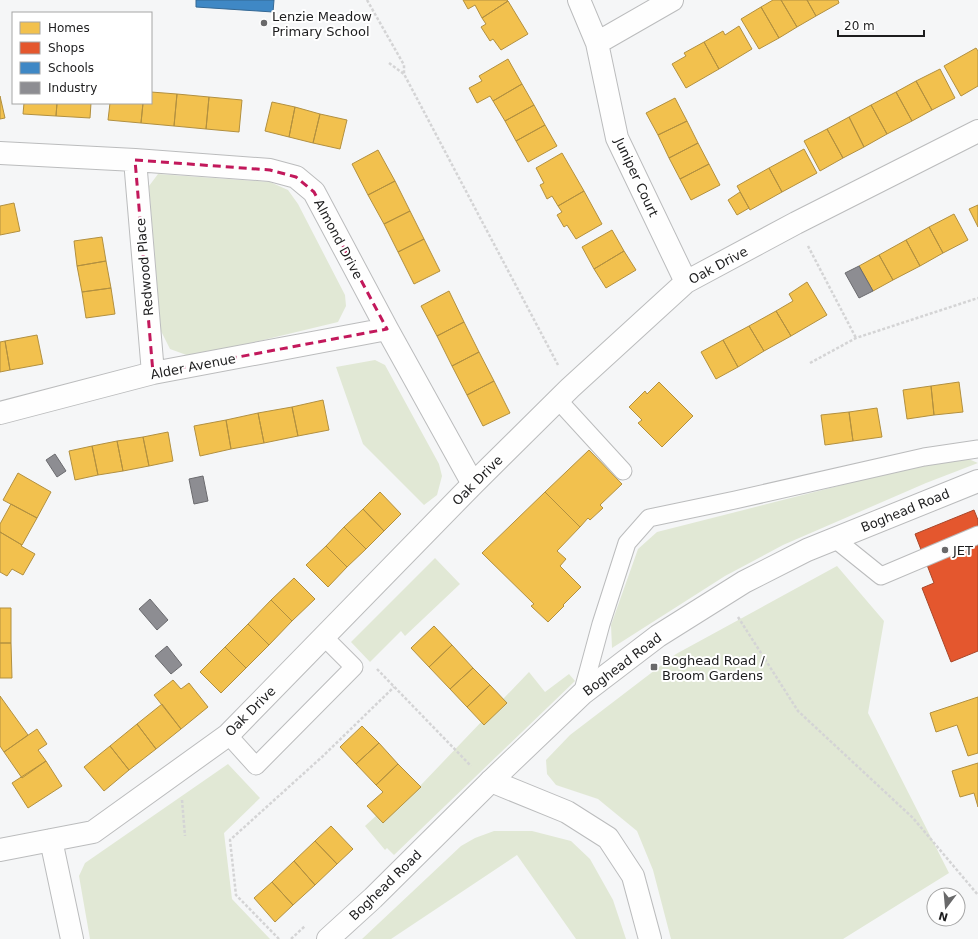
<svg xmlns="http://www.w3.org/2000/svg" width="978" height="939" viewBox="0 0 978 939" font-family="'DejaVu Sans',sans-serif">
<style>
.green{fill:#e1e8d5}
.homes{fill:#f2c14e;stroke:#b29040}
.shops{fill:#e4572e;stroke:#a84629}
.schools{fill:#3f88c5;stroke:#356893}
.industry{fill:#8d8d92;stroke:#6b6b6f}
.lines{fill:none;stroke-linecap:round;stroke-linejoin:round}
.lane-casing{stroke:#bbbcbd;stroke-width:19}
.street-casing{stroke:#bbbcbd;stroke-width:24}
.secondary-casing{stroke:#bbbcbd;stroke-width:24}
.path{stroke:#d4d4d5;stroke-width:2.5;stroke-dasharray:3 2;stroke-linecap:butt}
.lane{stroke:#fefefe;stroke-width:17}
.street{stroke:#fefefe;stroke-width:22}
.secondary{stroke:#fefefe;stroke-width:22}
.marked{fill:none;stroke:#c2185b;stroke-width:3;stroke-dasharray:8 5;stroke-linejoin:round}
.poi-dot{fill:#69696a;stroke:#fff;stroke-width:1.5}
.labels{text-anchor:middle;stroke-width:4;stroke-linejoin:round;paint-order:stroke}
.poi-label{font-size:13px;fill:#1d1d1e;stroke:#fff;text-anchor:start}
.street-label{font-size:13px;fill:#1d1d1e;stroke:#fff}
</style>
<rect width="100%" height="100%" fill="#f5f6f7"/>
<path class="green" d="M158 174 270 182 288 190 298 204 345 295 346 306 338 322 192 357 170 349 161 331 149 186Z
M375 360 385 365 439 464 442 476 437 495 424 505 363 444 336 367Z
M966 458 978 463 926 483 783 545 725 576 612 648 611 625 638 549 657 532 925 464Z
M435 558 460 584 405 636 401 631 370 662 351 642Z
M837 566 884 621 868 713 949 873 843 939H671L653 870 637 831 598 799 556 785 547 774 546 760 570 735 676 654Z
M529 672 545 692 569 674 575 681 394 855 387 848 385 850 365 826 414 781 420 786Z
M228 764 260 798 224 833 232 899 270 939H90L79 876 85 863Z
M494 831H532L571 841 590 859 613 900 626 939H576L517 855 391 939H362L461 846 475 838Z"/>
<path class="homes" d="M463 0H507L508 1 482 18 475 5 468 9Z
M773 0H781L797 27 779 38 761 7Z
M781 0H807L816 16 797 27Z
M807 0H838L839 3 816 16Z
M508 1 528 34 501 50 493 39 490 41 481 27 486 24 482 18Z
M761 7 779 38 759 49 741 19Z
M739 26 752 49 719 69 704 42 723 31 725 35Z
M704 42 719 69 686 88 672 64 686 56 684 53Z
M976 48 978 51V86L961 96 944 66Z
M508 59 522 84 493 101 490 96 477 103 469 88 482 81 479 76Z
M940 69 955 98 932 110 916 81Z
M916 81 932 110 912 121 896 92Z
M522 84 534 105 505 121 493 101Z
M151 92 177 94 174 126 141 123 143 103H151Z
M896 92 912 121 887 134 871 105Z
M177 94 209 97 206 129 174 126Z
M0 96 5 118 0 119Z
M209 97 242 100 239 132 206 129Z
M675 98 687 121 658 135 646 113Z
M272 102 295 107 289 137 265 131Z
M24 103H57L56 116 23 114Z
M57 103H91L90 118 56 116Z
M110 103H143L141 123 108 120Z
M534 105 545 125 516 141 505 121Z
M871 105 887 134 864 147 849 117Z
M295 107 320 114 313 143 289 137Z
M320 114 347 120 340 149 313 143Z
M849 117 864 147 843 158 827 129Z
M687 121 698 143 669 158 658 135Z
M545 125 557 146 528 162 516 141Z
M827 129 843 158 820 171 804 141Z
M698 143 709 164 680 179 669 158Z
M804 149 817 173 782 192 769 168Z
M378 150 395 181 368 195 352 164Z
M562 153 584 191 558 206 552 196 547 199 540 185 544 183 536 168Z
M709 164 720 185 691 200 680 179Z
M769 168 782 192 750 210 737 186Z
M395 181 410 211 384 224 368 195Z
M584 191 602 224 576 239 567 225 564 227 557 215 562 212 558 206Z
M740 192 749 208 737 215 728 200Z
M14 203 20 231 0 235V206Z
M978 205V227L969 209Z
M410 211 424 239 398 252 384 224Z
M954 214 968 240 943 253 929 227Z
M929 227 943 253 920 266 906 240Z
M612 230 624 251 594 269 582 247Z
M102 237 106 261 77 266 74 241Z
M424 239 440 271 414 284 398 252Z
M906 240 920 266 893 280 879 255Z
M624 251 636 270 606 288 594 269Z
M879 255 893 280 873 291 859 266Z
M106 261 111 288 82 292 77 266Z
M807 282 827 315 791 336 776 311 793 301 789 294Z
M111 288 115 314 86 318 82 292Z
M449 291 464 322 437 336 421 306Z
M776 311 791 336 764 351 749 326Z
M464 322 479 352 452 366 437 336Z
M749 326 764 351 738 367 723 340Z
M37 335 43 364 10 370 5 341Z
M723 340 738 367 716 379 701 352Z
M5 341 10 370 0 372V342Z
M479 352 494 381 467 395 452 366Z
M494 381 510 413 483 426 467 395Z
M659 382 693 416 662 447 638 423 642 420 629 407 645 391 647 394Z
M959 382 963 412 934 415 931 386Z
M931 386 934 415 907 419 903 390Z
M323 400 329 430 298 436 292 407Z
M292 407 298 436 264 443 258 413Z
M877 408 882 437 853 441 849 412Z
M849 412 853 441 825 445 821 415Z
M258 413 264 443 231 449 226 420Z
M226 420 231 449 200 456 194 426Z
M168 432 173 461 149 466 143 437Z
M143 437 149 466 123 471 117 441Z
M117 441 123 471 98 475 92 446Z
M92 446 98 475 75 480 69 451Z
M589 450 622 484 600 505 603 508 590 520 588 518 580 527 545 492Z
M18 473 51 492 37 518 3 500Z
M380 492 401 514 384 531 363 509Z
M545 492 580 527 557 551 566 559 560 566 581 587 563 605 564 606 548 622 531 606 534 604 482 553Z
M11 504 37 518 22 545 0 532V524Z
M363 509 384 531 366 549 344 527Z
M344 527 366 549 347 567 326 546Z
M0 532 22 545 21 546 35 554 23 575 12 569 7 576 0 572Z
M326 546 347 567 328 587 306 565Z
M294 578 315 599 292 621 271 600Z
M271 600 292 621 269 645 248 624Z
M0 608H11V643H0Z
M248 624 269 645 246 668 225 647Z
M434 626 452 645 429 667 411 648Z
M0 643H11L12 678H0Z
M452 645 473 668 450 689 429 667Z
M225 647 246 668 221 693 200 672Z
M473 668 490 685 467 707 450 689Z
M173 680 181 689 189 683 208 707 181 729 154 695Z
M490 685 507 703 484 725 467 707Z
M0 696 28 735 4 752 0 746Z
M978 697V753L968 756 957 725 936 732 930 713Z
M162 704 181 729 156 749 137 724Z
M137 724 156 749 129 770 110 746Z
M362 726 379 743 356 764 340 747Z
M37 729 47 744 38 750 46 761 22 778 4 752Z
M379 743 398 764 376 785 356 764Z
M110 746 129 770 104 791 84 767Z
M46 761 62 786 28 808 12 783Z
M978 763V807L974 793 960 797 952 771Z
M398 764 421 787 383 823 367 806 383 792 376 785Z
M331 826 353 849 337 864 315 841Z
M315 841 337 864 315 885 294 861Z
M294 861 315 885 293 905 272 882Z
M272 882 293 905 275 922 254 898Z"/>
<path class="shops" d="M974 510 978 520V651L951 662 922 588 934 583 915 534Z"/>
<path class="schools" d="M196 0H274L273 12 196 7Z"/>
<path class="industry" d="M859 266 873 291 859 298 845 273Z
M55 454 66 471 57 477 46 460Z
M203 476 208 501 194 504 189 479Z
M150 599 168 620 157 630 139 609Z
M167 646 182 665 171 674 155 656Z"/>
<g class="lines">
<defs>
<path id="lane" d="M558 400 623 471
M835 539 881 576 978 535
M582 694 601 624 627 543 649 518 735 500 924 457 978 449
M228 735 256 766 354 667 323 636"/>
<path id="street" d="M579 0 597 43 617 138 686 282
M597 43 672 0
M0 153 135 160 270 170 296 177 314 192 387 329 473 484
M135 160 153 373
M0 413 153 373 387 329
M491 781 567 812 608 838 633 876 650 939
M51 840 72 939
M0 850 93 832 228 735 473 484 570 388 686 282 796 223 978 131"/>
<path id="secondary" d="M328 939 373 898 491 781 582 694 658 636 744 582 807 550 978 481"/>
</defs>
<use href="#lane" class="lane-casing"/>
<use href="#street" class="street-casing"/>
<use href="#secondary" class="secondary-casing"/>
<path class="path" d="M367 0 404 65V74
M389 63 404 74 558 365
M808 246 856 338
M810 363 856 338 978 298
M738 617 798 711 913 818 978 895
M377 669 471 766
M182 800 185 836
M279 939 236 895 230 840 323 756 394 687
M291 939 305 926"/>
<use href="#lane" class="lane"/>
<use href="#street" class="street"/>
<use href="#secondary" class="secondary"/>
</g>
<path class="marked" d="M135 160 270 170 296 177 314 192 387 329 153 373Z"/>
<g class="poi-dot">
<circle cx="264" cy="23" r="4"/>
<circle cx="945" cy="550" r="4"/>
<rect x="650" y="663" width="8" height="8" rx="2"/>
</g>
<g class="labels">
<g class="poi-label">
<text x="272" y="21">Lenzie Meadow<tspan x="272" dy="15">Primary School</tspan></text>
<text x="953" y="555">JET</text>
<text x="662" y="665">Boghead Road /<tspan x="662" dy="15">Broom Gardens</tspan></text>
</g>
<g class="street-label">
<text transform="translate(637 177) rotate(65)" y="5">Juniper Court</text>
<text transform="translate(339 239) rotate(62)" y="5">Almond Drive</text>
<text transform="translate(718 265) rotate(-28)" y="5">Oak Drive</text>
<text transform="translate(144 267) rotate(-95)" y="5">Redwood Place</text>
<text transform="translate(193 366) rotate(-11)" y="5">Alder Avenue</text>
<text transform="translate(477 480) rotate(-45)" y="5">Oak Drive</text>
<text transform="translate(905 510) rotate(-22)" y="5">Boghead Road</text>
<text transform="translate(622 664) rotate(-37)" y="5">Boghead Road</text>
<text transform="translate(250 711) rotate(-45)" y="5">Oak Drive</text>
<text transform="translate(385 885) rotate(-44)" y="5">Boghead Road</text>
</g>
</g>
<rect x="12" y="12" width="140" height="92" fill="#ffffff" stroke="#a5a5a5"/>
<rect x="20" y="22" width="20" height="12" fill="#f2c14e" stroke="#a5a5a5"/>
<text x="48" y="32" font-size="12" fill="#1d1d1e">Homes</text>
<rect x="20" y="42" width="20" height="12" fill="#e4572e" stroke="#a5a5a5"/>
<text x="48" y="52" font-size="12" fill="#1d1d1e">Shops</text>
<rect x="20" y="62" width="20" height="12" fill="#3f88c5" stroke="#a5a5a5"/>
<text x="48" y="72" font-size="12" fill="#1d1d1e">Schools</text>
<rect x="20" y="82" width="20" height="12" fill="#8d8d92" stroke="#a5a5a5"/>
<text x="48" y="92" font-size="12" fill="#1d1d1e">Industry</text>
<g transform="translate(946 907) rotate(196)"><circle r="19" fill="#ffffff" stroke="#a5a5a5"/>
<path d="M0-3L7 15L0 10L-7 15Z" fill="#69696a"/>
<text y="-6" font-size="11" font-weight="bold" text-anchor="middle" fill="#1d1d1e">N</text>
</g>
<path d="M838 30v6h86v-6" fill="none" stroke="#1d1d1e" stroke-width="2"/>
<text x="844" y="30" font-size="12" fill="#1d1d1e" stroke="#ffffff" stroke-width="3" paint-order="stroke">20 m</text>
</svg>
